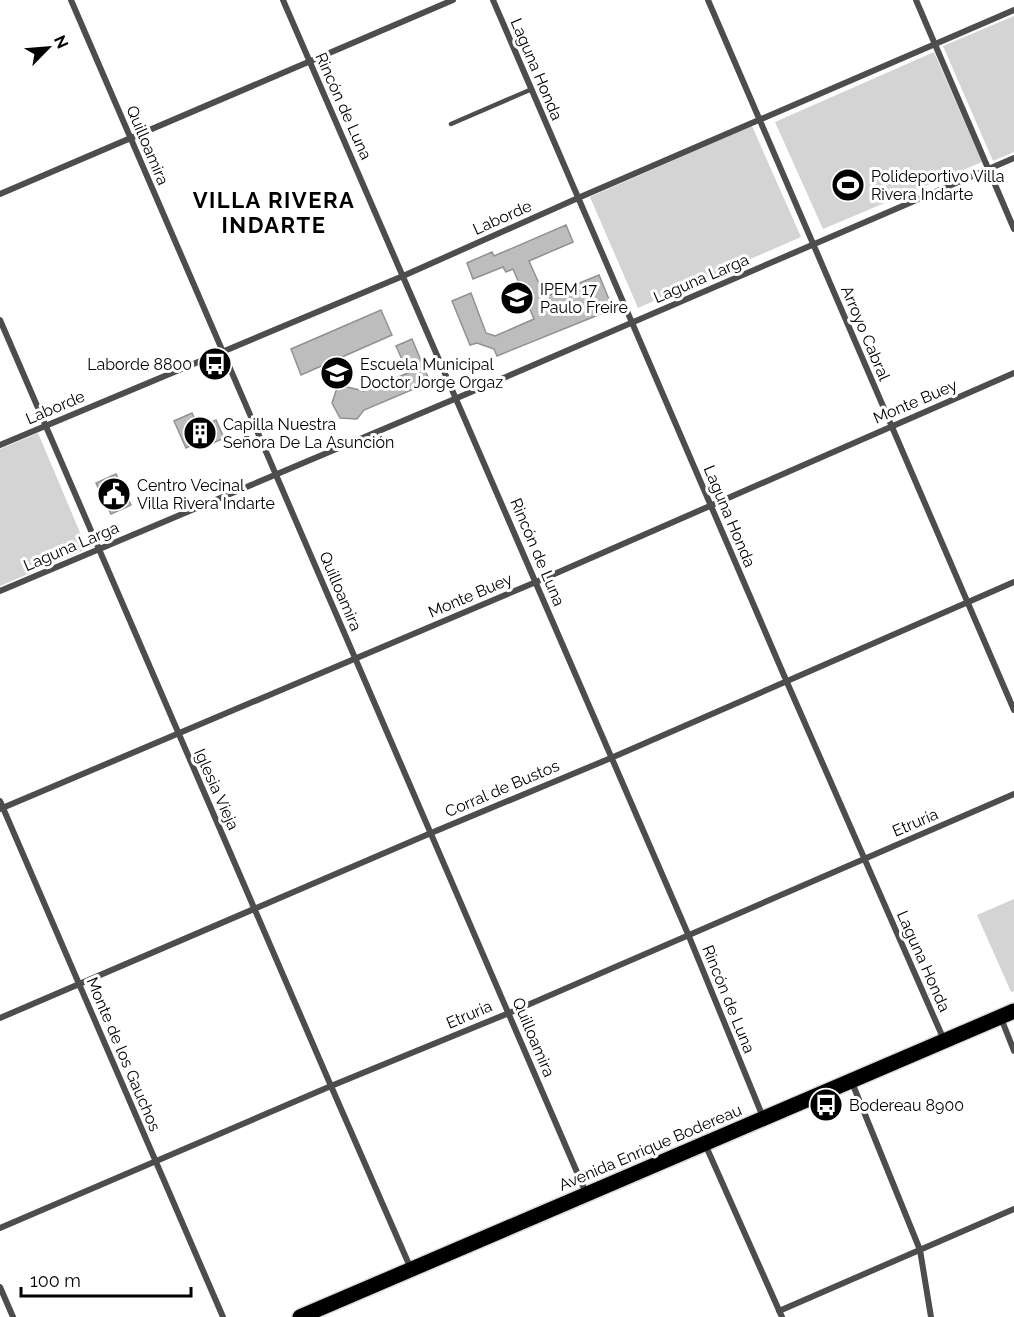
<svg xmlns="http://www.w3.org/2000/svg" width="1014" height="1317" viewBox="0 0 1014 1317" font-family="Raleway,sans-serif">
<style>
.green{fill:#d4d4d4}
.building{fill:#bdbdbd;stroke:#919191;stroke-width:1.5}
.lines{fill:none;stroke-linecap:round;stroke-linejoin:round}
.primary-casing{stroke:#dbdbdb;stroke-width:18}
.lane{stroke:#4d4d4d;stroke-width:4.5}
.street{stroke:#4d4d4d;stroke-width:6}
.primary{stroke:#000;stroke-width:15}
.labels{text-anchor:middle;stroke-width:6;stroke-linejoin:round;paint-order:stroke}
.street-label{font-size:16px;fill:#000;stroke:#fff}
.poi-label{font-size:16px;fill:#000;stroke:#fff;text-anchor:start}
.district-label{font-size:22px;font-weight:bold;letter-spacing:1.5px;fill:#000;stroke:#fff}
</style>
<rect width="100%" height="100%" fill="#fff"/>
<path class="green" d="M1014 16V152L993 161 943 46Z
M934 52 982 162 823 229 775 122Z
M752 126 801 237 638 308 590 197Z
M38 433 87 549 0 586V449Z
M1014 899V991L1011 992 977 915Z"/>
<path class="building" d="M566 225 573 242 529 261 545 297 599 275 613 309 497 356 494 349 477 343 470 345 452 301 471 293 486 333 495 336 534 319 513 269 506 272 503 267 473 279 467 263 492 252 494 256Z
M381 310 392 335 301 375 291 349Z
M412 339 430 382 364 410 357 419 340 418 332 403 338 385 364 391 408 373 396 346Z
M192 413 199 428 216 420 224 438 202 448 199 442 186 448 174 421Z
M116 474 131 505 111 514 96 483Z"/>
<g class="lines">
<defs>
<path id="primary" d="M300 1317 1014 1011"/>
</defs>
<use href="#primary" class="primary-casing"/>
<path class="lane" d="M451 124 532 89"/>
<path class="street" d="M71 0 586 1193
M283 0 688 934 763 1117
M493 0 786 680 944 1040
M708 0 1014 710
M916 0 1014 229
M0 194 453 0
M0 320 331 1086 411 1269
M0 445 403 276 578 198 1014 10
M0 591 457 398 1014 158
M0 801 223 1317
M0 809 536 582 1014 373
M0 1018 431 833 611 758 1014 582
M1001 1018 1014 1051
M851 1080 920 1250 931 1317
M705 1144 782 1317
M0 1228 331 1086 509 1013 1014 794
M0 1287 13 1317
M779 1311 1014 1209"/>
<use href="#primary" class="primary"/>
</g>
<defs>
<symbol id="stadium-disc" viewBox="-11 -11 22 22"><circle r="9.5" fill="#000" stroke="#fff"/><path d="M0-5a6.5 5 0 1 0 0 10a6.5 5 0 1 0 0-10ZM-3.5-1.8h7v3.6h-7Z" fill="#fff"/></symbol>
<symbol id="school-disc" viewBox="-11 -11 22 22"><circle r="9.5" fill="#000" stroke="#fff"/><path d="M0-5L7-2L0 1L-7-2ZM-4 1L0 2.5L4 1V4Q0 6-4 4Z" fill="#fff"/></symbol>
<symbol id="bus-disc" viewBox="-11 -11 22 22"><circle r="9.5" fill="#000" stroke="#fff"/><path d="M-5-6H5V4H4V6H2V4H-2V6H-4V4H-5ZM-3.5-4V0h7V-4ZM-3.5 1.2v1.5H-2V1.2ZM2 1.2v1.5H3.5V1.2Z" fill="#fff"/></symbol>
<symbol id="building-disc" viewBox="-11 -11 22 22"><circle r="9.5" fill="#000" stroke="#fff"/><path d="M-4-6H4V6H1V3H-1V6H-4ZM-2.5-4.3h1.7v1.8h-1.7ZM.8-4.3h1.7v1.8H.8ZM-2.5-1h1.7V.8h-1.7ZM.8-1h1.7V.8H.8Z" fill="#fff"/></symbol>
<symbol id="civic-disc" viewBox="-11 -11 22 22"><circle r="9.5" fill="#000" stroke="#fff"/><path d="M-.6-6.5H3V-4.5H.6V-3L4-1V1h2V6H-6V1h2V-1L-.6-3ZM-1.2 2.5V6h2.4V2.5Z" fill="#fff"/></symbol>
</defs>
<g fill-rule="evenodd">
<use href="#stadium-disc" x="829" y="166" width="38" height="38"/>
<use href="#school-disc" x="498" y="279" width="38" height="38"/>
<use href="#bus-disc" x="196" y="345" width="38" height="38"/>
<use href="#school-disc" x="318" y="354" width="38" height="38"/>
<use href="#building-disc" x="181" y="414" width="38" height="38"/>
<use href="#civic-disc" x="95" y="475" width="38" height="38"/>
<use href="#bus-disc" x="807" y="1086" width="38" height="38"/>
</g>
<g class="labels">
<g class="street-label">
<text transform="translate(537 69) rotate(67)" y="6">Laguna Honda</text>
<text transform="translate(344 106) rotate(66)" y="6">Rincón de Luna</text>
<text transform="translate(148 145) rotate(67)" y="6">Quilloamira</text>
<text transform="translate(502 217) rotate(-24)" y="6">Laborde</text>
<text transform="translate(701 278) rotate(-23)" y="6">Laguna Larga</text>
<text transform="translate(866 333) rotate(67)" y="6">Arroyo Cabral</text>
<text transform="translate(915 401) rotate(-23)" y="6">Monte Buey</text>
<text transform="translate(55 407) rotate(-23)" y="6">Laborde</text>
<text transform="translate(730 516) rotate(67)" y="6">Laguna Honda</text>
<text transform="translate(71 546) rotate(-23)" y="6">Laguna Larga</text>
<text transform="translate(538 552) rotate(67)" y="6">Rincón de Luna</text>
<text transform="translate(341 591) rotate(67)" y="6">Quilloamira</text>
<text transform="translate(470 595) rotate(-23)" y="6">Monte Buey</text>
<text transform="translate(502 788) rotate(-23)" y="6">Corral de Bustos</text>
<text transform="translate(217 789) rotate(66)" y="6">Iglesia Vieja</text>
<text transform="translate(915 822) rotate(-23)" y="6">Etruria</text>
<text transform="translate(924 961) rotate(66)" y="6">Laguna Honda</text>
<text transform="translate(729 999) rotate(68)" y="6">Rincón de Luna</text>
<text transform="translate(469 1014) rotate(-23)" y="6">Etruria</text>
<text transform="translate(534 1037) rotate(67)" y="6">Quilloamira</text>
<text transform="translate(124 1054) rotate(67)" y="6">Monte de los Gauchos</text>
<text transform="translate(650 1147) rotate(-23)" y="6">Avenida Enrique Bodereau</text>
</g>
<g class="poi-label">
<text x="871" y="182">Polideportivo Villa<tspan x="871" dy="18">Rivera Indarte</tspan></text>
<text x="540" y="295">IPEM 17<tspan x="540" dy="18">Paulo Freire</tspan></text>
<text x="192" y="370" text-anchor="end">Laborde 8800</text>
<text x="360" y="370">Escuela Municipal<tspan x="360" dy="18">Doctor Jorge Orgaz</tspan></text>
<text x="223" y="430">Capilla Nuestra<tspan x="223" dy="18">Señora De La Asunción</tspan></text>
<text x="137" y="491">Centro Vecinal<tspan x="137" dy="18">Villa Rivera Indarte</tspan></text>
<text x="849" y="1111">Bodereau 8900</text>
</g>
<g class="district-label">
<text x="274" y="208">VILLA RIVERA<tspan x="274" dy="25">INDARTE</tspan></text>
</g>
</g>
<g transform="translate(48 48) rotate(65)" stroke="#ffffff" stroke-width="4.5" paint-order="stroke">
<path d="M0-4.5L10 22L0 15L-10 22Z" fill="#000000"/>
<text y="-9" font-size="16" font-weight="bold" text-anchor="middle" fill="#000000">N</text>
</g>
<path d="M21 1287v9h170v-9" fill="none" stroke="#000000" stroke-width="3"/>
<text x="30" y="1287" font-size="18" fill="#000000" stroke="#ffffff" stroke-width="4.5" paint-order="stroke">100 m</text>
</svg>
